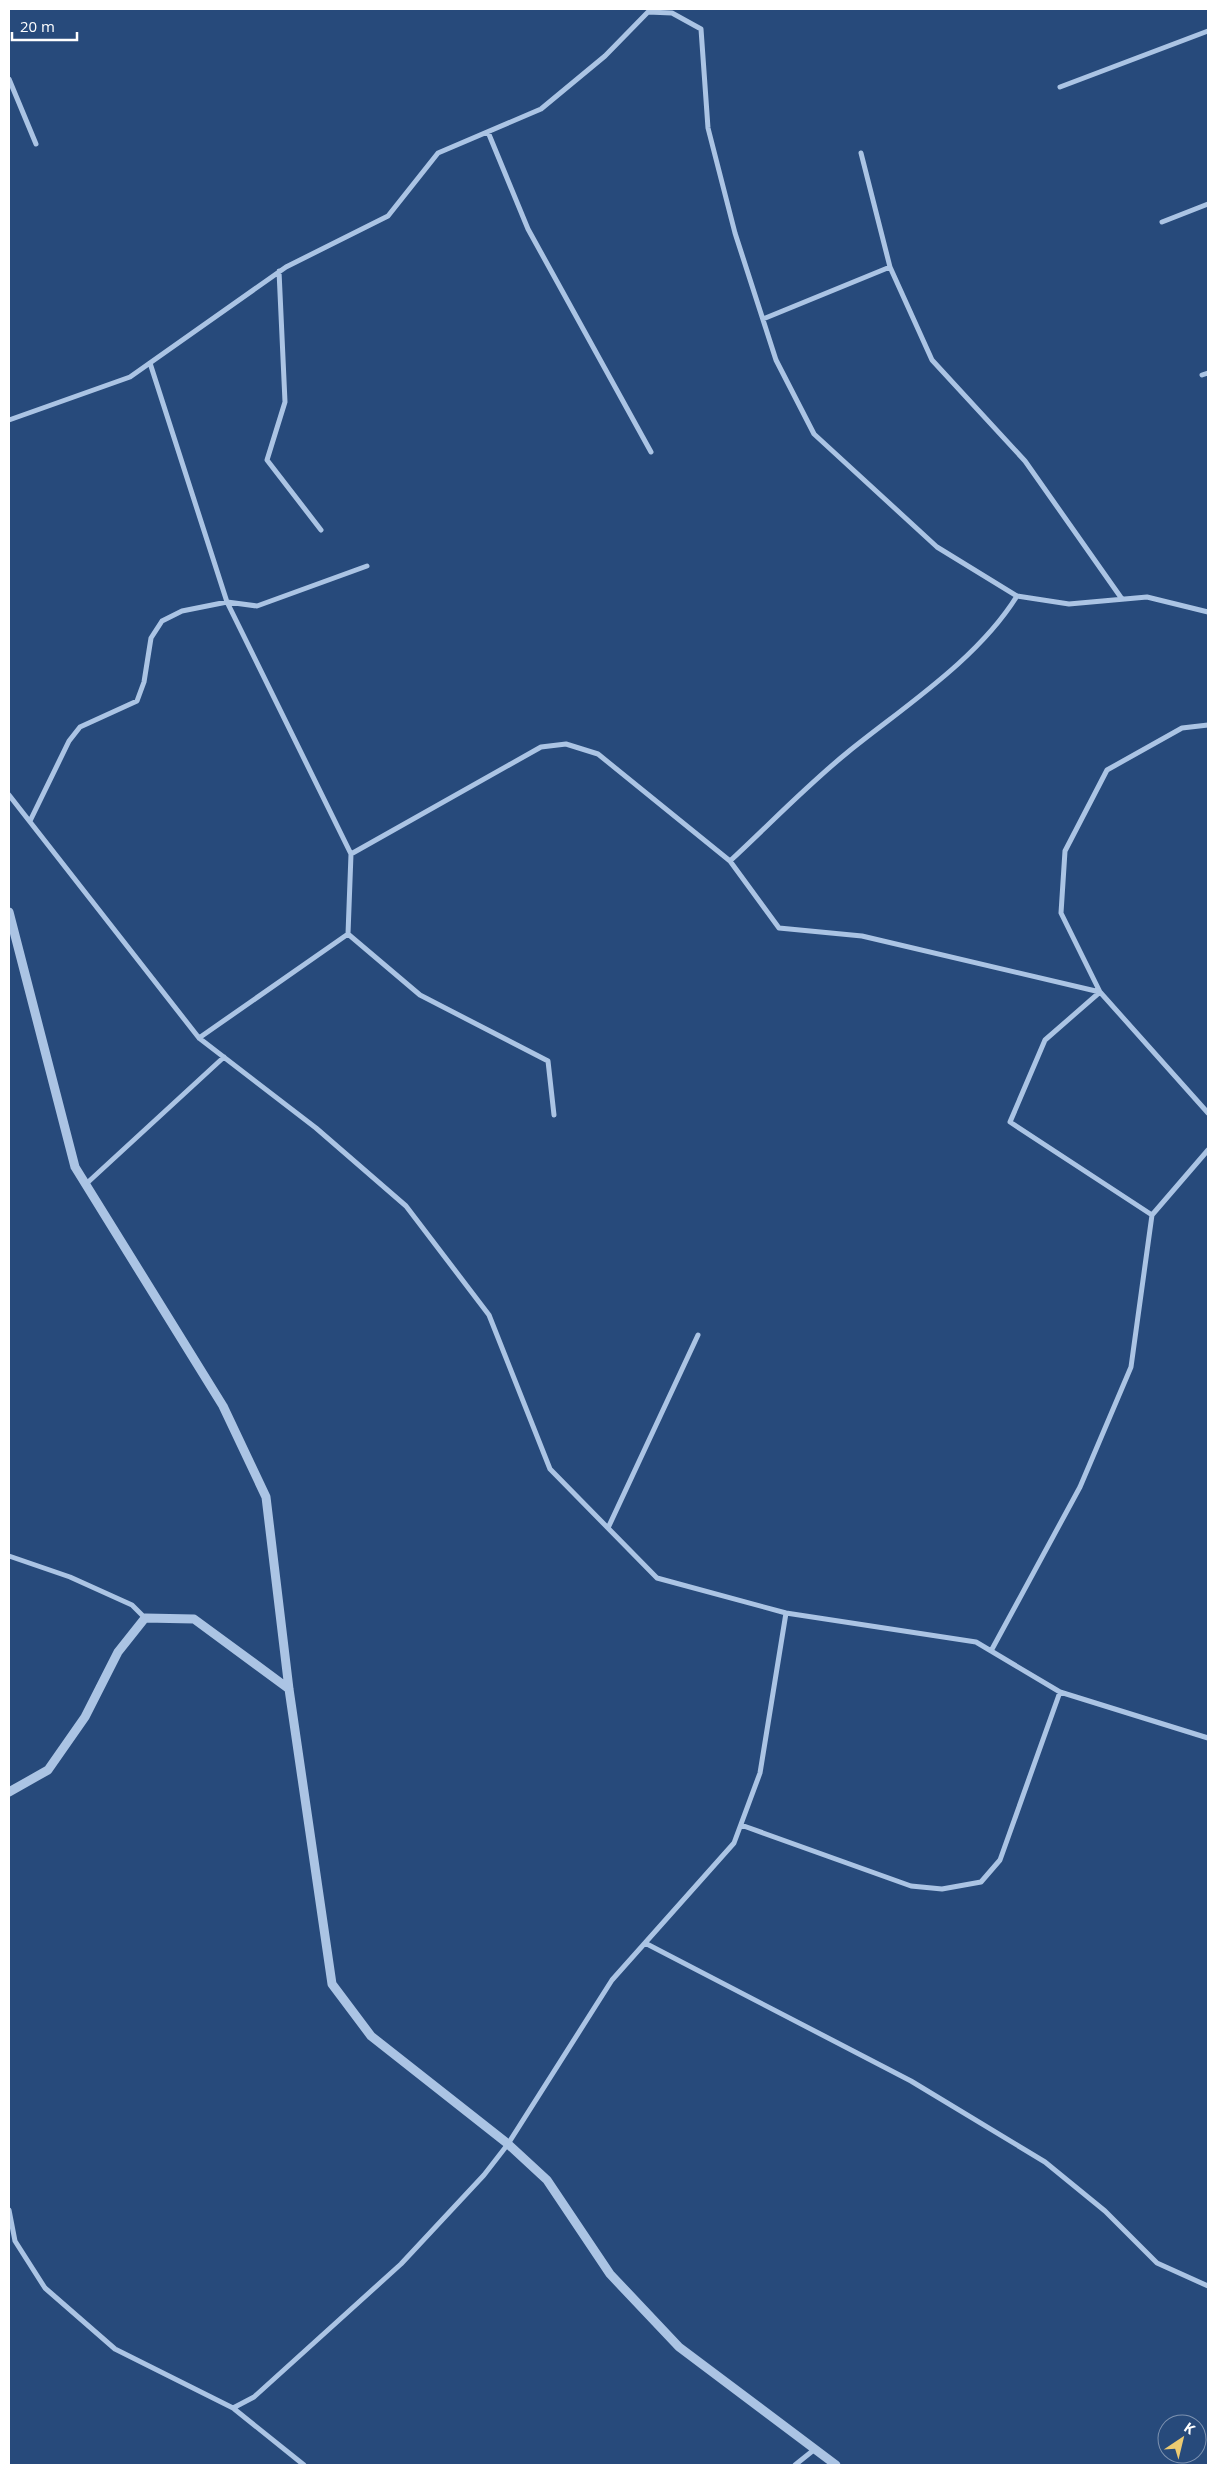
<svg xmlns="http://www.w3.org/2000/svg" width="1217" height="2474" viewBox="0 0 1217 2474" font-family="'Open Sans',sans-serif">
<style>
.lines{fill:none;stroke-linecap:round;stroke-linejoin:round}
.minor{stroke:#abc4e4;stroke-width:5}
.tertiary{stroke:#abc4e4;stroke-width:9}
</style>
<rect width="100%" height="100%" fill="#274a7b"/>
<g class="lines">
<path class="minor" d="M9 79 36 144
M1060 87 1208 31
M488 132 528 229 651 452
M861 153 890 267 932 360 1025 461 1122 599
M1162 222 1208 204
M279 271 285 402 267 460 321 530
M763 319 890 267
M150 363 227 602 351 854 348 934 420 995 548 1061 554 1115
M1202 375 1208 373
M9 420 130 377 286 267 388 216 438 153 541 109 605 56 648 12 672 13 701 29 708 128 735 233 776 360 814 434 937 547 1017 596 1069 604 1147 597 1208 612
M1208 725 1182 728 1107 770 1065 851 1061 913 1100 992 1208 1113
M9 795 199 1038 316 1128 406 1206 489 1315 550 1469 657 1578 786 1613 976 1642 1060 1692 1208 1738
M30 821 69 741 80 727 137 701 144 682 151 638 162 621 182 611 227 602 257 606 367 566
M351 854 541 747 566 744 598 754 730 861 779 928 862 936 1100 992 1045 1040 1010 1122 1152 1215
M730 861C769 825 806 786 848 752 905 706 978 659 1017 596
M199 1038 348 934
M86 1184 224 1057
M608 1528 698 1335
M9 1556 70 1577 132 1605 145 1618
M991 1651 1080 1487 1131 1367 1152 1215 1208 1150
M741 1825 911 1886 942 1889 981 1882 1000 1860 1060 1692
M645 1943 911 2081 1045 2162 1105 2211 1157 2263 1208 2286
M9 2210 15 2241 45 2288 115 2349 233 2408 304 2465
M233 2408 254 2397 401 2264 484 2175 508 2144 612 1980 734 1843 760 1773 786 1613
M795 2465 815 2449"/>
<path class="tertiary" d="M9 912 75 1167 223 1406 266 1497 289 1689 332 1984 371 2036 508 2144 547 2180 610 2274 679 2347 836 2465
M9 1792 48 1770 85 1717 118 1652 145 1618 194 1619 289 1689"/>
</g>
<rect width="1217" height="2474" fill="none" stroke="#ffffff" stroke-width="20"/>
<g transform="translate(1182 2439) rotate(35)"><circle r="24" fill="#274a7b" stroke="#7d92b0"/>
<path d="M0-4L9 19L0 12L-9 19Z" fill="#ecca71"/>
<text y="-8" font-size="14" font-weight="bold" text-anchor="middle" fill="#ffffff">K</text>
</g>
<path d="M12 32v8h65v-8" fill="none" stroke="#ffffff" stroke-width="2.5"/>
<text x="20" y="32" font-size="15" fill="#ffffff" stroke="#274a7b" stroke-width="4" paint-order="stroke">20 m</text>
</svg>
